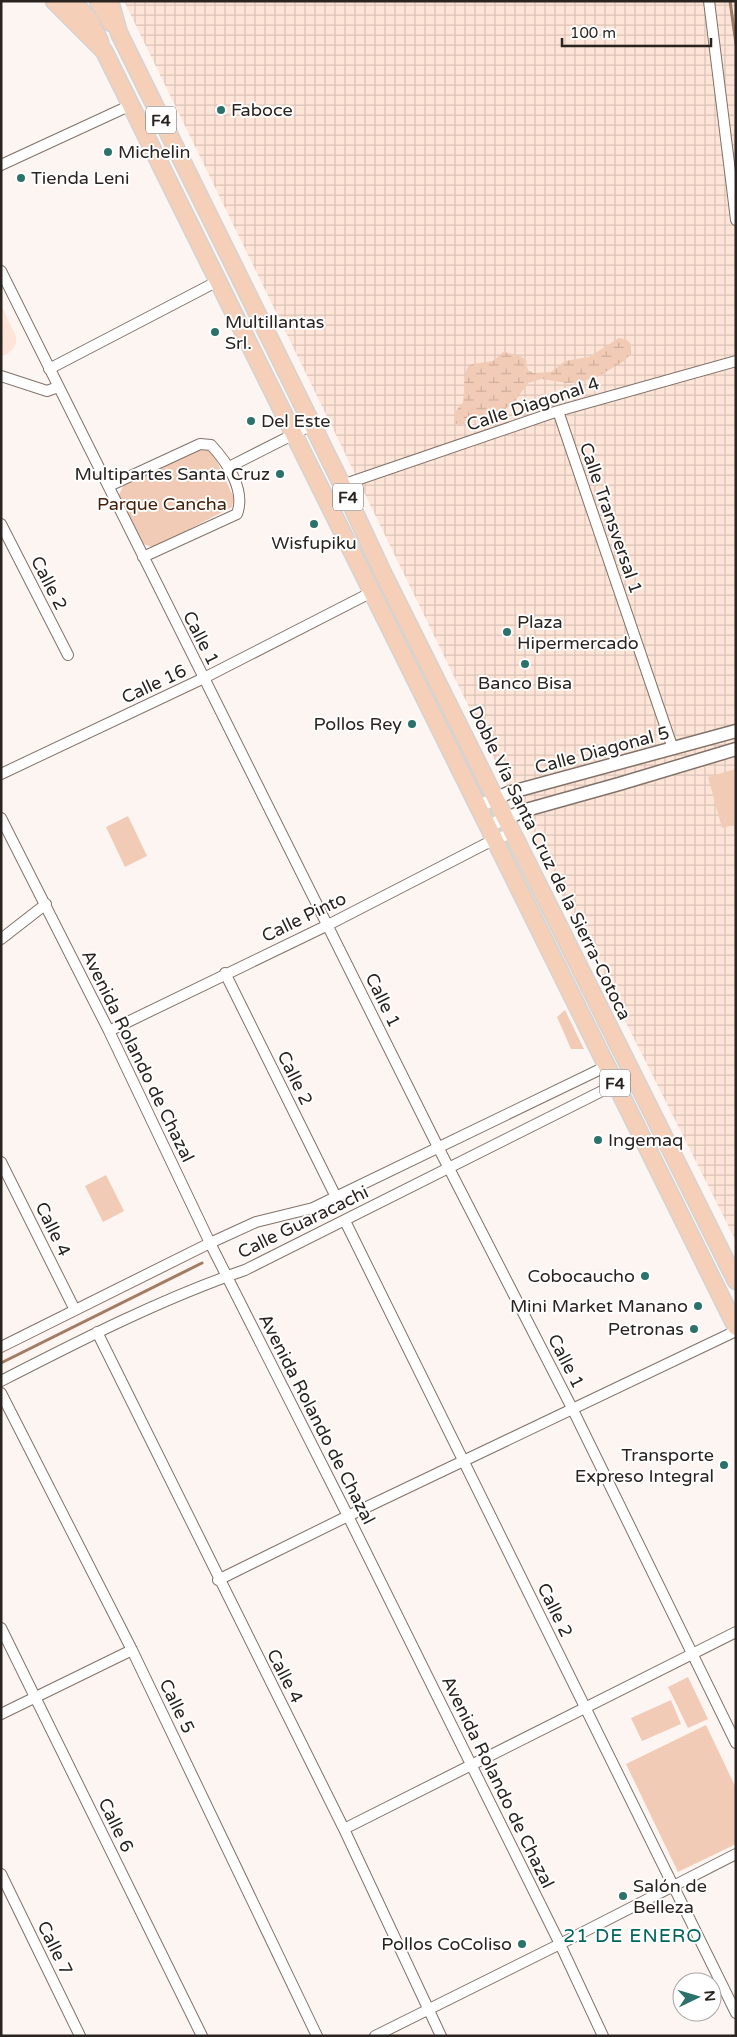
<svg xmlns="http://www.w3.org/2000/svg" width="737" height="2037" viewBox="0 0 737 2037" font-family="'Varela Round',sans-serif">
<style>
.built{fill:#fee5d7}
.industrial{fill:url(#industrial-grid)}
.wetland{fill:url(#wetland-marsh)}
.green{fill:#f1cbb6}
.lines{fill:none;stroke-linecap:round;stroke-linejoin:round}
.stream{stroke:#a27b63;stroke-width:3}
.minor-casing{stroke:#82736a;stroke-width:12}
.tertiary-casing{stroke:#82736a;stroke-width:15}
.trunk-casing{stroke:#d4d3d2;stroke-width:19}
.minor{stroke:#fff;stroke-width:10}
.tertiary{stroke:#fff;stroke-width:12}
.trunk{stroke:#f6cfb8;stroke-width:16}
.poi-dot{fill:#2b726a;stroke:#fff;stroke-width:2}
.labels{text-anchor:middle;stroke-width:4;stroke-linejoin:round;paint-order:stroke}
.shield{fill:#fff;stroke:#6a6663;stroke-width:1}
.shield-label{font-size:16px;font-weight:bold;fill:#2a2420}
.poi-label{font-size:18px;fill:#2a2420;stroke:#fff;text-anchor:start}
.street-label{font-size:18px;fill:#2a2420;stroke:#fff}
.park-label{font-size:18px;fill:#442008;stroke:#fff}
.neighbourhood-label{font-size:19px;letter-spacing:1px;fill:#01655c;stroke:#fff}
</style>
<defs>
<pattern id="industrial-grid" width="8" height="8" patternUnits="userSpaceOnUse" patternTransform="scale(1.25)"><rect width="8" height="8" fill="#fee5d7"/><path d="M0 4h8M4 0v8" fill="none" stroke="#dac4b8"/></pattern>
<pattern id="wetland-marsh" width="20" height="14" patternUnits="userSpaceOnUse" patternTransform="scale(1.25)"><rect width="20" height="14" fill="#f1cbb6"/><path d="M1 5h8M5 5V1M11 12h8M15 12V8" fill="none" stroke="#cfae9c"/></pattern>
</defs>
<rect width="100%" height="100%" fill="#fdf5f1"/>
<path class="built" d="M1 305 16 336V343L13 349 7 354 1 356Z"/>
<path class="industrial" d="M124 1H736V1241L531 834Z"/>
<path class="wetland" d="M619 338 627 340 631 344V354L624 361 599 376 579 382 567 383 542 379 528 383 513 404 498 413 480 420 469 421 460 426 454 422C454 413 456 409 463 403L465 375 468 366 472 364 493 361 503 352 519 355 526 360 528 370 533 373 551 372 565 361 589 357Z"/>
<path class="green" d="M202 448 213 453 234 498 232 507 157 546 152 547 143 544 119 495 123 486Z
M736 769V824L722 828 708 777Z
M128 816 147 856 125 867 106 827Z
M565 1010 584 1049H571L557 1017Z
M106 1175 124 1211 103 1222 85 1186Z
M688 1677 708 1719 688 1728 668 1687Z
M671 1700 681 1724 642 1741 631 1718Z
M706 1725 736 1788V1844L678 1872 626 1764Z"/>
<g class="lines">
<path class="stream" d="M730 1 736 44
M1 1363 202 1263"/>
<defs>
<path id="minor" d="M709 1 736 220
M1 165 131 105
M1 271 438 1147 572 1408 736 1743
M49 369 218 281
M1 376 47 391 58 387
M558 411 673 749
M229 467 312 425
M342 485 558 411 736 361
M109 486 200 444 211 445C227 462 246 490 237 514L143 557
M1 524 68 655
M1 774 204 678 372 592
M1 818 109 1031 210 1243 348 1516 560 1944 603 2036
M1 939 46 904
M225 973 336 1197
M109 1031 328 925 495 839 513 833
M1 1162 75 1310
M345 1221 736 2013
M97 1332 344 1829 441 2036
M1 1347 210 1243 256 1222 313 1208 607 1066
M1 1381C81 1340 161 1299 245 1270L616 1084
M1 1393 132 1650 317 2036
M218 1580 348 1516 736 1331
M1 1628 202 2036
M1 1714 132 1650
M344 1829 736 1632
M1 1874 80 2036
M375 2036 560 1944 736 1854"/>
<path id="tertiary" d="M479 806 508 793 736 731
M488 826 526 810 619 784 736 749"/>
<path id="trunk" d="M54 1 104 51 736 1327
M73 1 91 22 100 42
M98 1 111 23
M110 1 119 33 342 485 383 573 736 1281"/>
</defs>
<use href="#minor" class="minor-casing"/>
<use href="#tertiary" class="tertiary-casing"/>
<use href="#trunk" class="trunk-casing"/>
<use href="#minor" class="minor"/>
<use href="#tertiary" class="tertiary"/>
<use href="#trunk" class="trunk"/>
</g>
<g class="poi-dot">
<circle cx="221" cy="110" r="5"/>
<circle cx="108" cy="152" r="5"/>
<circle cx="21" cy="178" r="5"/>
<circle cx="215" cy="332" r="5"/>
<circle cx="251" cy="421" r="5"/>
<circle cx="280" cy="474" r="5"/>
<circle cx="314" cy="524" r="5"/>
<circle cx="507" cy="632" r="5"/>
<circle cx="525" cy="664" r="5"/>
<circle cx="412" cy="724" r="5"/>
<circle cx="598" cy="1140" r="5"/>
<circle cx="645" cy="1276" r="5"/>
<circle cx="698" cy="1306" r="5"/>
<circle cx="694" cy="1329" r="5"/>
<circle cx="724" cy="1465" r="5"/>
<circle cx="623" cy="1896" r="5"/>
<circle cx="522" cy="1944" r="5"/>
</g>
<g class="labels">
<g class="shield">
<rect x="146" y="106.5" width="30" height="27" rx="4"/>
<rect x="333" y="483.5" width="30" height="27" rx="4"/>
<rect x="600" y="1069.5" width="30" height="27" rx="4"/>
</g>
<g class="shield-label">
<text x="161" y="126">F4</text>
<text x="348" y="503">F4</text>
<text x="615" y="1089">F4</text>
</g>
<g class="poi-label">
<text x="231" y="116">Faboce</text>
<text x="118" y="158">Michelin</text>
<text x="31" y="184">Tienda Leni</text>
<text x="225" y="328">Multillantas<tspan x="225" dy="21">Srl.</tspan></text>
<text x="261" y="427">Del Este</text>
<text x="270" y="480" text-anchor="end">Multipartes Santa Cruz</text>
<text x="314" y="549" text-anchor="middle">Wisfupiku</text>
<text x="517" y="628">Plaza<tspan x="517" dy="21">Hipermercado</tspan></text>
<text x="525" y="689" text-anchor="middle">Banco Bisa</text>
<text x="402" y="730" text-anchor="end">Pollos Rey</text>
<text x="608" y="1146">Ingemaq</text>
<text x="635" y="1282" text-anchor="end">Cobocaucho</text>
<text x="688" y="1312" text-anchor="end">Mini Market Manano</text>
<text x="684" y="1335" text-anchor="end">Petronas</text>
<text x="714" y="1461" text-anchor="end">Transporte<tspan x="714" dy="21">Expreso Integral</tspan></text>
<text x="633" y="1892">Salón de<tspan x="633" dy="21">Belleza</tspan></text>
<text x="512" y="1950" text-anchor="end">Pollos CoColiso</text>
</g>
<g class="street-label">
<text transform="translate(533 404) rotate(-18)" y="6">Calle Diagonal 4</text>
<text transform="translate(611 518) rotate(71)" y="6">Calle Transversal 1</text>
<text transform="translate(49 583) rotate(63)" y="6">Calle 2</text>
<text transform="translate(201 638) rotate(63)" y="6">Calle 1</text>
<text transform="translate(154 684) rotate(-25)" y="6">Calle 16</text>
<text transform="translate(602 750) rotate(-15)" y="6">Calle Diagonal 5</text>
<text transform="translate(550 863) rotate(64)" y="6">Doble Vía Santa Cruz de la Sierra-Cotoca</text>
<text transform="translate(304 917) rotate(-26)" y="6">Calle Pinto</text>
<text transform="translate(383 1000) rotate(64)" y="6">Calle 1</text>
<text transform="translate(138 1056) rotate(64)" y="6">Avenida Rolando de Chazal</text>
<text transform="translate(295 1078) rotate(64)" y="6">Calle 2</text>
<text transform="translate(303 1222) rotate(-26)" y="6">Calle Guaracachi</text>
<text transform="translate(53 1229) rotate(64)" y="6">Calle 4</text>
<text transform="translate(566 1361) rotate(63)" y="6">Calle 1</text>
<text transform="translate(317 1419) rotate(63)" y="6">Avenida Rolando de Chazal</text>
<text transform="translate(555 1610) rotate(64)" y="6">Calle 2</text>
<text transform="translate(285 1676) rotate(63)" y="6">Calle 4</text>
<text transform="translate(177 1706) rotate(64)" y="6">Calle 5</text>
<text transform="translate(498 1782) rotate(64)" y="6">Avenida Rolando de Chazal</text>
<text transform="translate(116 1825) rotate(64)" y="6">Calle 6</text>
<text transform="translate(55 1948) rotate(64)" y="6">Calle 7</text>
</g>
<g class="park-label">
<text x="162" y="510">Parque Cancha</text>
</g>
<g class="neighbourhood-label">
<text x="633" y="1942">21 DE ENERO</text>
</g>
</g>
<rect width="737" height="2037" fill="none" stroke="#2a2420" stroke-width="5"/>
<g transform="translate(697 1997) rotate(85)"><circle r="24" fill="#ffffff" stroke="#aaa7a6"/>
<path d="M0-4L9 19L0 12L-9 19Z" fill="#2b726a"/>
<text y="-8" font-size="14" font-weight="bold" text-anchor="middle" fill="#2a2420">N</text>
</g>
<path d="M562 38v8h149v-8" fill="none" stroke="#2a2420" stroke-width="2.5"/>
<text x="570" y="38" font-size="15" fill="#2a2420" stroke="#ffffff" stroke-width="4" paint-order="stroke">100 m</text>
</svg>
